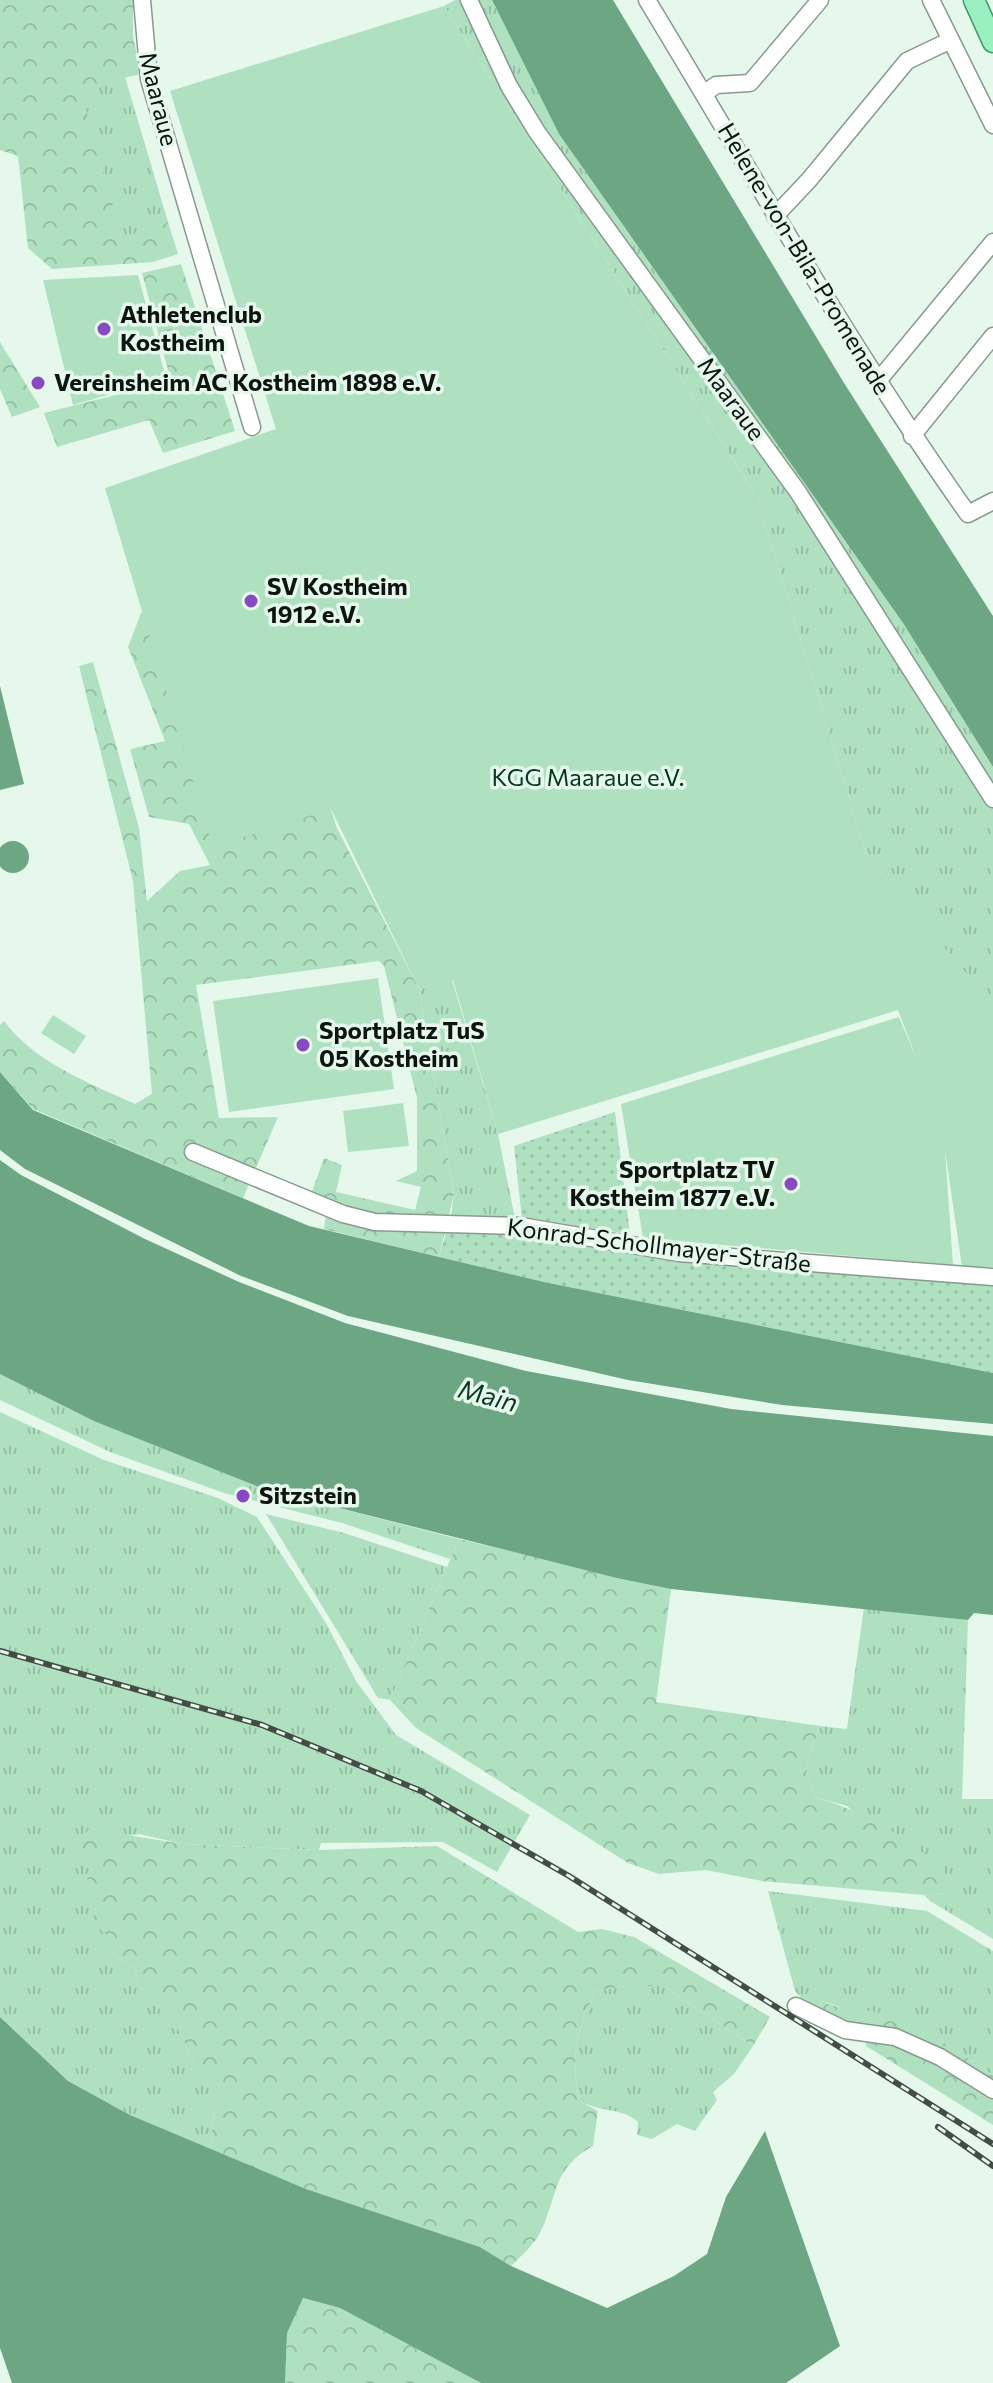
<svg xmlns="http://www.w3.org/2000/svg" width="993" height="2383" viewBox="0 0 993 2383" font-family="Commissioner,sans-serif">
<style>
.grass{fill:url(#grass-tufts)}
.forest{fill:url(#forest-crowns)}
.park{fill:url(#park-dots)}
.garden{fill:#afe1c0}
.water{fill:#6ca682}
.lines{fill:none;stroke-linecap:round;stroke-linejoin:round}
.minor-casing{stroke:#889a8e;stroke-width:19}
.major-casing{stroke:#3d9c68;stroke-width:23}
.minor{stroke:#fff;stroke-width:16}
.major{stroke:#9af0c1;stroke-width:20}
.rail-casing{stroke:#434d46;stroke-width:6}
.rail{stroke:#e5f8eb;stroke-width:3;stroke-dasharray:9;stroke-linecap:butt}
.poi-dot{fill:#884ac0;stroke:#e5f8eb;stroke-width:3}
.labels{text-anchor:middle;stroke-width:7;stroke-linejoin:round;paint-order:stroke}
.street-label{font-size:24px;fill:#0e1410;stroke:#e5f8eb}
.poi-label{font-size:24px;font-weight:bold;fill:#0e1410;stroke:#e5f8eb;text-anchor:start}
.park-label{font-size:24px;fill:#06371f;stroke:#e5f8eb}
.water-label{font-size:26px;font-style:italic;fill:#0b3a21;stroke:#e5f8eb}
</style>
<defs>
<pattern id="grass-tufts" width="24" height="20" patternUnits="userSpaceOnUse" patternTransform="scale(2)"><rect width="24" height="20" fill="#afe1c0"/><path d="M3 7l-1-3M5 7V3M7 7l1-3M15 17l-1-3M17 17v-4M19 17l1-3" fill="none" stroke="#95c0a4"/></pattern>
<pattern id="forest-crowns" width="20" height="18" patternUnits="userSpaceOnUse" patternTransform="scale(2)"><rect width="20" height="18" fill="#afe1c0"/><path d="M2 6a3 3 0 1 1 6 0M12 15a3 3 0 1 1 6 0" fill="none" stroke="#95c0a4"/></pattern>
<pattern id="park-dots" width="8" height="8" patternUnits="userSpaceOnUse" patternTransform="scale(2)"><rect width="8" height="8" fill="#afe1c0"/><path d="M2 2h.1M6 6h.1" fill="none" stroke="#95c0a4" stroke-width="1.8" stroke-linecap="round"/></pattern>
</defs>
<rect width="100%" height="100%" fill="#e5f8eb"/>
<path class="grass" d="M455 0H492L559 134 903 623 993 767V1006L866 854 757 497 444 6Z
M125 77 168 222 122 239 79 88Z
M452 980 498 1134 515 1219 451 1216 454 1194 419 989Z
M0 1374 264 1489 459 1539 450 1559 342 1523 224 1493 110 1452 0 1400Z
M0 1412 104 1460 218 1498 257 1517 326 1623 356 1681 396 1735 530 1815 497 1872 443 1842 321 1843 319 1850 183 1844 139 1834 69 1846 93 1872 96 1903 110 1936V1952L134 1968 144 1996 173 2019 193 2060 227 2095 214 2111 210 2150 130 2115 68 2081 0 2017Z
M266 1514 344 1533 447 1567 390 1700 378 1698Z
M864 1607 968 1620 962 1799H993V1939L930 1901 924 1895 945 1893 847 1806 814 1797 806 1767 820 1726 847 1729Z
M768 1891 927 1911 993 1951V2075L941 2041 822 2001 816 2011 812 2010 795 1991Z
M626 1986H663L753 2046 734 2074 713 2092 717 2100 695 2131 677 2124 652 2139 637 2135 638 2122C621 2107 602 2113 579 2101 571 2054 575 2034 596 1991Z"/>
<path class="forest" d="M0 0H133V36L141 74 80 88 122 238 168 222 178 254 153 262 52 269 28 248 18 156 0 150Z
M181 264 235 431 163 453 149 420 57 447 44 413 171 381 142 273Z
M0 342 40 407 12 417 0 389Z
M166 606 328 800 336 826 419 989 454 1194 439 1257 324 1229 327 1205 311 1194 324 1158 342 1165 336 1192 415 1210 421 1187 396 1181 417 1171V1098L384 966 379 961 196 985 219 1118 278 1117 243 1198 33 1109 0 1072V1025L4 1021C34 1062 89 1083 135 1104L152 1094 133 881 79 666 93 662 139 828 147 901 180 871 210 865 189 824 149 817 130 749 165 741 128 647 141 613Z
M459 1539 671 1589 656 1702 820 1726 806 1767 814 1797C865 1811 921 1843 955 1884L945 1893 924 1895 762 1881 706 1870 659 1874 628 1863 416 1728 390 1700Z
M90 1829 183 1844 319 1850 437 1846 578 1932 602 1929 634 1937 770 2017 753 2046 663 1986H626L596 1991C575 2034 571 2054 579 2101L598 2111 593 2146C552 2168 558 2196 540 2233 534 2245 521 2256 511 2266L480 2247 306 2189 210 2150 214 2111 227 2095 193 2060 173 2019 144 1996 134 1968 110 1952V1936L93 1925 96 1903 80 1891 92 1871 69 1846Z
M822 2001C841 2011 862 2008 883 2014 923 2026 958 2052 993 2075V2125L866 2046V2036L816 2011Z
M302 2298 340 2308 481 2383H285L287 2333Z"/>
<path class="park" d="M615 1112 630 1234 522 1219 514 1146Z
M448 1226 993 1277V1373L544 1282 439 1257Z"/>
<path class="garden" d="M444 6 757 497 866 854 993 1005V1267H962L945 1150 953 1265 643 1238 621 1104 899 1017 917 1060 898 1010 498 1134 453 980 419 989 331 809 213 847 105 488 276 429 170 91Z
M138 275 166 378 73 405 43 280Z
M378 978 394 1089 229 1112 213 1001Z
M53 1015 86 1036 74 1054 41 1033Z
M403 1103 409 1146 348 1152 343 1111Z"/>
<path class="water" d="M492 0H613L844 383 993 616V767L903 623 559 134Z
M0 686 24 784 0 790Z
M-3 857a16 16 0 1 1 32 0a16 16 0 1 1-32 0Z
M0 1072 33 1110 309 1226 544 1282 993 1373V1424L782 1405 628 1380 348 1316 241 1276 25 1169 0 1150Z
M0 1160 21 1175 145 1239 239 1282 345 1323 526 1371 731 1409 993 1436V1615L974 1613 968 1620 671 1589 617 1578 264 1489 94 1421 0 1374Z
M0 2017 68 2081 130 2115 306 2189 480 2247 511 2266 607 2308 674 2276 707 2254 726 2197 765 2131 840 2346 786 2383H481L340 2308 303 2298 287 2333 285 2383H12L0 2348Z"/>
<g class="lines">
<defs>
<path id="minor" d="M142 0 149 79 252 427
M469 0 509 86 537 132 798 492 993 799
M647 0C752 173 851 349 968 514L993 501
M931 0 993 125
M704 94 716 85 750 83 820 0
M775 216 809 180 907 61 951 40
M878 381 993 242
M912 436 993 336
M193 1152 343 1214 375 1222 521 1226 679 1253 993 1277
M796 2006 845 2030 895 2037 940 2057 993 2090"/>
<path id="major" d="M974 0 993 42"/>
</defs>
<use href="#minor" class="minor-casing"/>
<use href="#major" class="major-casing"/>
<use href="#minor" class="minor"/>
<use href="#major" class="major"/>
<defs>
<path id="rail" d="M0 1651 262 1725 421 1791 569 1876 993 2144
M938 2127 993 2166"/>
</defs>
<use href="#rail" class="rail-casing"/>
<use href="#rail" class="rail"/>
</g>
<g class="poi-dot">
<circle cx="104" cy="329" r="8"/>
<circle cx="38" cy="383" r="8"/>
<circle cx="251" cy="601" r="8"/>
<circle cx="303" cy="1045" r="8"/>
<circle cx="791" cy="1184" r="8"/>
<circle cx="243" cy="1496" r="8"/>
</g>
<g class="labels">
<g class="street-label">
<text transform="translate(158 99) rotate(76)" y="8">Maaraue</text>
<text transform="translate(804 259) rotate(59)" y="8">Helene-von-Bila-Promenade</text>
<text transform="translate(731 399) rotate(54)" y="8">Maaraue</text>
<text transform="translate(659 1246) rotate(7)" y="8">Konrad-Schollmayer-Straße</text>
</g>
<g class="poi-label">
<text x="120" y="323">Athletenclub<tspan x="120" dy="28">Kostheim</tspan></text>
<text x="54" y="391">Vereinsheim AC Kostheim 1898 e.V.</text>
<text x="267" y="595">SV Kostheim<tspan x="267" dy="28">1912 e.V.</tspan></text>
<text x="319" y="1039">Sportplatz TuS<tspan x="319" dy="28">05 Kostheim</tspan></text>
<text x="775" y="1178" text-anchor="end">Sportplatz TV<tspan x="775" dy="28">Kostheim 1877 e.V.</tspan></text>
<text x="259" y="1504">Sitzstein</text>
</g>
<g class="park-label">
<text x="588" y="786">KGG Maaraue e.V.</text>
</g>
<g class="water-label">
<text transform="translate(488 1396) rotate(15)" y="9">Main</text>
</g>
</g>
</svg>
